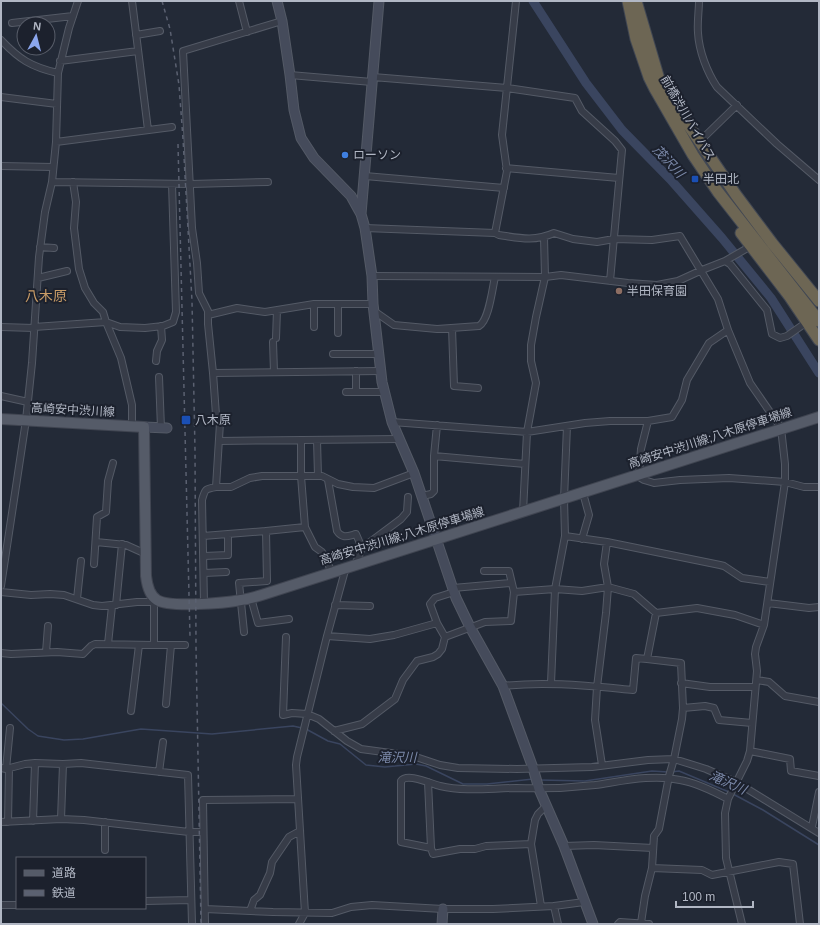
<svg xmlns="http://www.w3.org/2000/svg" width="820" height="925" viewBox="0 0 820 925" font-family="Helvetica,'Noto Sans JP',sans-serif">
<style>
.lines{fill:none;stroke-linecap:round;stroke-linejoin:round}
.stream{stroke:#3a455f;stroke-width:1.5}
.river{stroke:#3a455f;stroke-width:9}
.street-casing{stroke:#545a66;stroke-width:8}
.secondary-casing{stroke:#545a66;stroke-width:11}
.primary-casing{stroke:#404551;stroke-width:12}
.highway-casing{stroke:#414753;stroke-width:13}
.street{stroke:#373c48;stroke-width:6}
.secondary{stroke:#454b5b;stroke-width:9}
.primary{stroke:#555b68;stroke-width:10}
.highway{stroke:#6d6654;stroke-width:11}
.rail{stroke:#5b6171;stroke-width:1.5;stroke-dasharray:4 4;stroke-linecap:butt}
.shop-dot{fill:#3f7fe0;stroke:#1c212d;stroke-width:1.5}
.transit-dot{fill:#1a4fb4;stroke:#1c212d;stroke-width:1.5}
.education-dot{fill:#8d6e63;stroke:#1c212d;stroke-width:1.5}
.labels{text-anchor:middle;stroke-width:4;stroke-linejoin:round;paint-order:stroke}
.street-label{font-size:12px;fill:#b1b7c4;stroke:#1c212d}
.poi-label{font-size:12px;fill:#b1b7c4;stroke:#1c212d;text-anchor:start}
.water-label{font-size:13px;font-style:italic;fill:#7c8aaa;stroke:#1c212d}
.quarter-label{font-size:14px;fill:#ca9d67;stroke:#1c212d}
</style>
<rect width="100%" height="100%" fill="#232a37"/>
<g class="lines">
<path class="stream" d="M1 703 28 729 38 736 64 740 83 739 141 729 212 734 293 726 302 728
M306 729 328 741 340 744 366 765 385 767 416 764 426 766 463 784H487L533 779
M671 772 679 771 729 792
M540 780 585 781 652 771 668 772
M733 794 763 810 819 845"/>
<path class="river" d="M533 1 586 83 622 130 670 179 722 238 771 298 819 373"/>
<defs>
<path id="street" d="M132 1 148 130
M239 1 247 32
M699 1C699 11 697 22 698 33 699 51 707 72 717 87L777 144 819 180
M12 23 73 16
M136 35 160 31
M1 40C19 59 31 67 58 73
M60 61 138 51
M290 75 372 82
M373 77 507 88 575 98 582 111 615 141 622 150 610 281
M1 97 57 104
M56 142 172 127
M699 142 737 105
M1 166 53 167
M506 168 619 178
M365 176 504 188
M52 182 191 184 268 182
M73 182 76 202 74 228 79 269 85 288 94 303 103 312 106 322 121 358 132 405V426
M365 228 495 233 499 235C519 238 534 242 554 233L573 239 597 242 614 239 652 240 680 236 718 299 728 330 750 383 781 428 785 464V482L764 625 756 647 755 654 757 671 750 751 747 761 728 799 725 813 726 858 742 924
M495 233 507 171 502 135 516 1
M40 247 54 248
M725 261 751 246
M372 276 545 277 561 275 628 283 657 285 678 281 702 270 725 261 730 264 767 310 772 334 780 338 787 336 807 322
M38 278 67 271
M374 311 394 325 437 329 479 326C489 320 492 290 495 277
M208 315 237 308 265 312 314 304H373
M1 327 34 328
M34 327 106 322 120 327 145 328 163 326 173 322 176 312 172 184
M314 327V304
M452 328 454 386 478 388
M338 333V304
M276 338 277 310
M273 342 274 372
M333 354H378
M156 361 157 351 162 340 161 326
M356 371V392
M213 373 380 371
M159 377 161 428
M346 392H384
M1 396 28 402
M648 421 641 449 639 474V477L644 480 654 483 680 480 729 478 785 482 804 487H819
M392 422 527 432 585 423 610 421H648L672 417 682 400 687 380 709 343 728 330
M567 426 564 499 565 536 607 542 720 565 724 566 742 578 770 582
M301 440V476L305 527 315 547 322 552 332 572
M317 440 318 476
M219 441 400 439
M434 456 525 464
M328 480 337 531C342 539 348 536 356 534L362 548 355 565
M216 487H231L250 478 262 476H322L338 484 353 487 374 488 414 473
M422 496 431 494 434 491V456L437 425
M523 512 527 432 536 383 531 361V345L536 317 545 277 544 237
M266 531 305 527
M203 536 266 531 267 581 239 583 244 632
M582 539 589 515 583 493
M96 542 126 545 146 554
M362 548 401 519 407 512 408 497
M204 556 228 555V534
M94 564 97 517 106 512 108 481 113 463
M204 573 226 572
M1 586 26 420 32 363 39 257 45 212 52 182 56 142 58 73 69 28 78 1
M453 588 511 583
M1 592 31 595 50 594 64 595 93 605 102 606 137 602H154L156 599
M514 592 555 589 582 591 608 587 634 594 656 613 647 659 681 663 683 708 682 719 674 759 669 776 659 829 654 836 652 868 645 896 641 923
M251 598 258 623 289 619
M77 599 81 561
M204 603 202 500C205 489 205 489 216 487L220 423 216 415 213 373 208 324V311L199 293 197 263 192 228 183 51 282 21
M768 603 809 608 819 607
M116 605 122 544
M335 605 370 606
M656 613 697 608 735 615 764 625
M437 623 430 604 435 598 454 592
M327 636 370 639 394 635 437 623 445 637
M286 637 283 715 292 713 307 714 319 719 347 741 361 749 413 756 440 765 458 768 517 769 592 767 648 760 674 759 706 769 736 782 819 833
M108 644 112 606
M154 645H185
M46 652 48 626
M1 653 11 654 57 652 83 654 91 646 95 644 154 645V602
M757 680 769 682 785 696 819 702
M551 683 555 589 565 536
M681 683 710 687H755
M503 686C546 681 589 686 633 690L636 658 647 659
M166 704 171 645
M683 708 705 706 714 708 719 720 752 723
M131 711 139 645
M334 731 362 724 395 699 403 680 417 661 433 657 438 654 442 649 445 637 485 622 511 621 514 592 509 571H484
M750 751 790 759 791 771 819 776
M602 765 595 720 597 687 606 613 608 587 604 564 607 542
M1 768 6 769 25 764 35 763 63 764 81 763 188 775 192 924
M6 769 10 728
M159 772 163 742
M428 782 431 848 433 854 460 849H475L486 846 531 844
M61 819 63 764
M33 821 35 763
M1 822 61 819 84 820 189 832H203
M8 822 9 768
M105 822V850
M812 827 819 792
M564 846 594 845 653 848
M431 848 401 842V781C407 772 431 784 440 786 465 792 492 788 516 788 543 789 569 788 595 785 623 781 653 774 680 780 697 783 713 791 728 799
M652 868 702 870 712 875 779 862 793 864 800 924
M145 901 191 900
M1 905H17
M541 906 531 844 535 820 538 814 546 806
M554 906 558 924
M205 909 273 912 332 913 351 907 372 905 443 909H493L554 906 584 902
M250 911 254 900 260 895 270 873 272 862 289 837 300 831
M205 924 203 800 298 799
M299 924 305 913 296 765 297 757 327 636 346 567
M618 924 620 922 649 924"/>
<path id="secondary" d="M277 1 282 21 290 75 294 110 301 138 314 158 351 196 361 214 365 228 372 276 373 304 382 382 392 422 414 473 456 598 470 627 503 686 533 768 539 789 564 846 593 924
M361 214 379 1
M144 427 167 428
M442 924 443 909"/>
<path id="primary" d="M1 419 144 427 146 576C147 585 149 595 157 600 170 608 225 603 241 600 250 599 259 596 268 593L819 417"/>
<path id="highway" d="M628 1 636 39 649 77 655 89 693 155 718 192 819 321
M636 1 661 86
M659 82 736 195 772 243 819 301
M741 233 790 297 819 340"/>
</defs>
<use href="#street" class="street-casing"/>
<use href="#secondary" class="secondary-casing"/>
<use href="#primary" class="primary-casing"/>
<use href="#highway" class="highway-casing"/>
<use href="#street" class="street"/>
<use href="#secondary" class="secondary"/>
<use href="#primary" class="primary"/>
<use href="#highway" class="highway"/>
<path class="rail" d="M162 1 170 29 179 85 183 139 192 301 195 450 196 646 201 924
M178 144 190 636"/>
</g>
<circle class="shop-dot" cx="345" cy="155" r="4"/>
<g class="transit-dot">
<rect x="691" y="175" width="8" height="8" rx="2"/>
<rect x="181" y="415" width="10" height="10" rx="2"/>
</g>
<circle class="education-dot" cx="619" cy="291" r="4"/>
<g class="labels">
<g class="street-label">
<text transform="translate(688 118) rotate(60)" y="4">前橋渋川バイパス</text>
<text transform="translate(73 410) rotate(3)" y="4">高崎安中渋川線</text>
<text transform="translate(710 438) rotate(-18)" y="4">高崎安中渋川線;八木原停車場線</text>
<text transform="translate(402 536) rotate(-17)" y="4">高崎安中渋川線;八木原停車場線</text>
</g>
<g class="poi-label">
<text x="353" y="159">ローソン</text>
<text x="703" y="183">半田北</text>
<text x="627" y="295">半田保育園</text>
<text x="195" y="424">八木原</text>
</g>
<g class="water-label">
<text transform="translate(669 161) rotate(47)" y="5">茂沢川</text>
<text x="397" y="762">滝沢川</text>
<text transform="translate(728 782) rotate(24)" y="5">滝沢川</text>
</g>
<g class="quarter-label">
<text x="46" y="301">八木原</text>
</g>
</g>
<rect width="820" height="925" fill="none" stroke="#b1b7c4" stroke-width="4"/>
<rect x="16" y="857" width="130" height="52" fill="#1c212d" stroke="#585d69"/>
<rect x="24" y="870" width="20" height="6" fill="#555b68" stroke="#585d69"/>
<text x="52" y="877" font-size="12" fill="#b1b7c4">道路</text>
<rect x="24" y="890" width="20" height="6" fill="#5b6171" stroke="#585d69"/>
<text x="52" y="897" font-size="12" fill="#b1b7c4">鉄道</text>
<g transform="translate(36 36) rotate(7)"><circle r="19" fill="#1c212d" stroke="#585d69"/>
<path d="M0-3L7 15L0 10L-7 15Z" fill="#8ca7ee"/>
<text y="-6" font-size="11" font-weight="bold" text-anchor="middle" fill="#b1b7c4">N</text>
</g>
<path d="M676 901v6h77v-6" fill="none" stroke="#b1b7c4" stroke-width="2"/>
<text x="682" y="901" font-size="12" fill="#b1b7c4" stroke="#1c212d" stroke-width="3" paint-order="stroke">100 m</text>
</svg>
